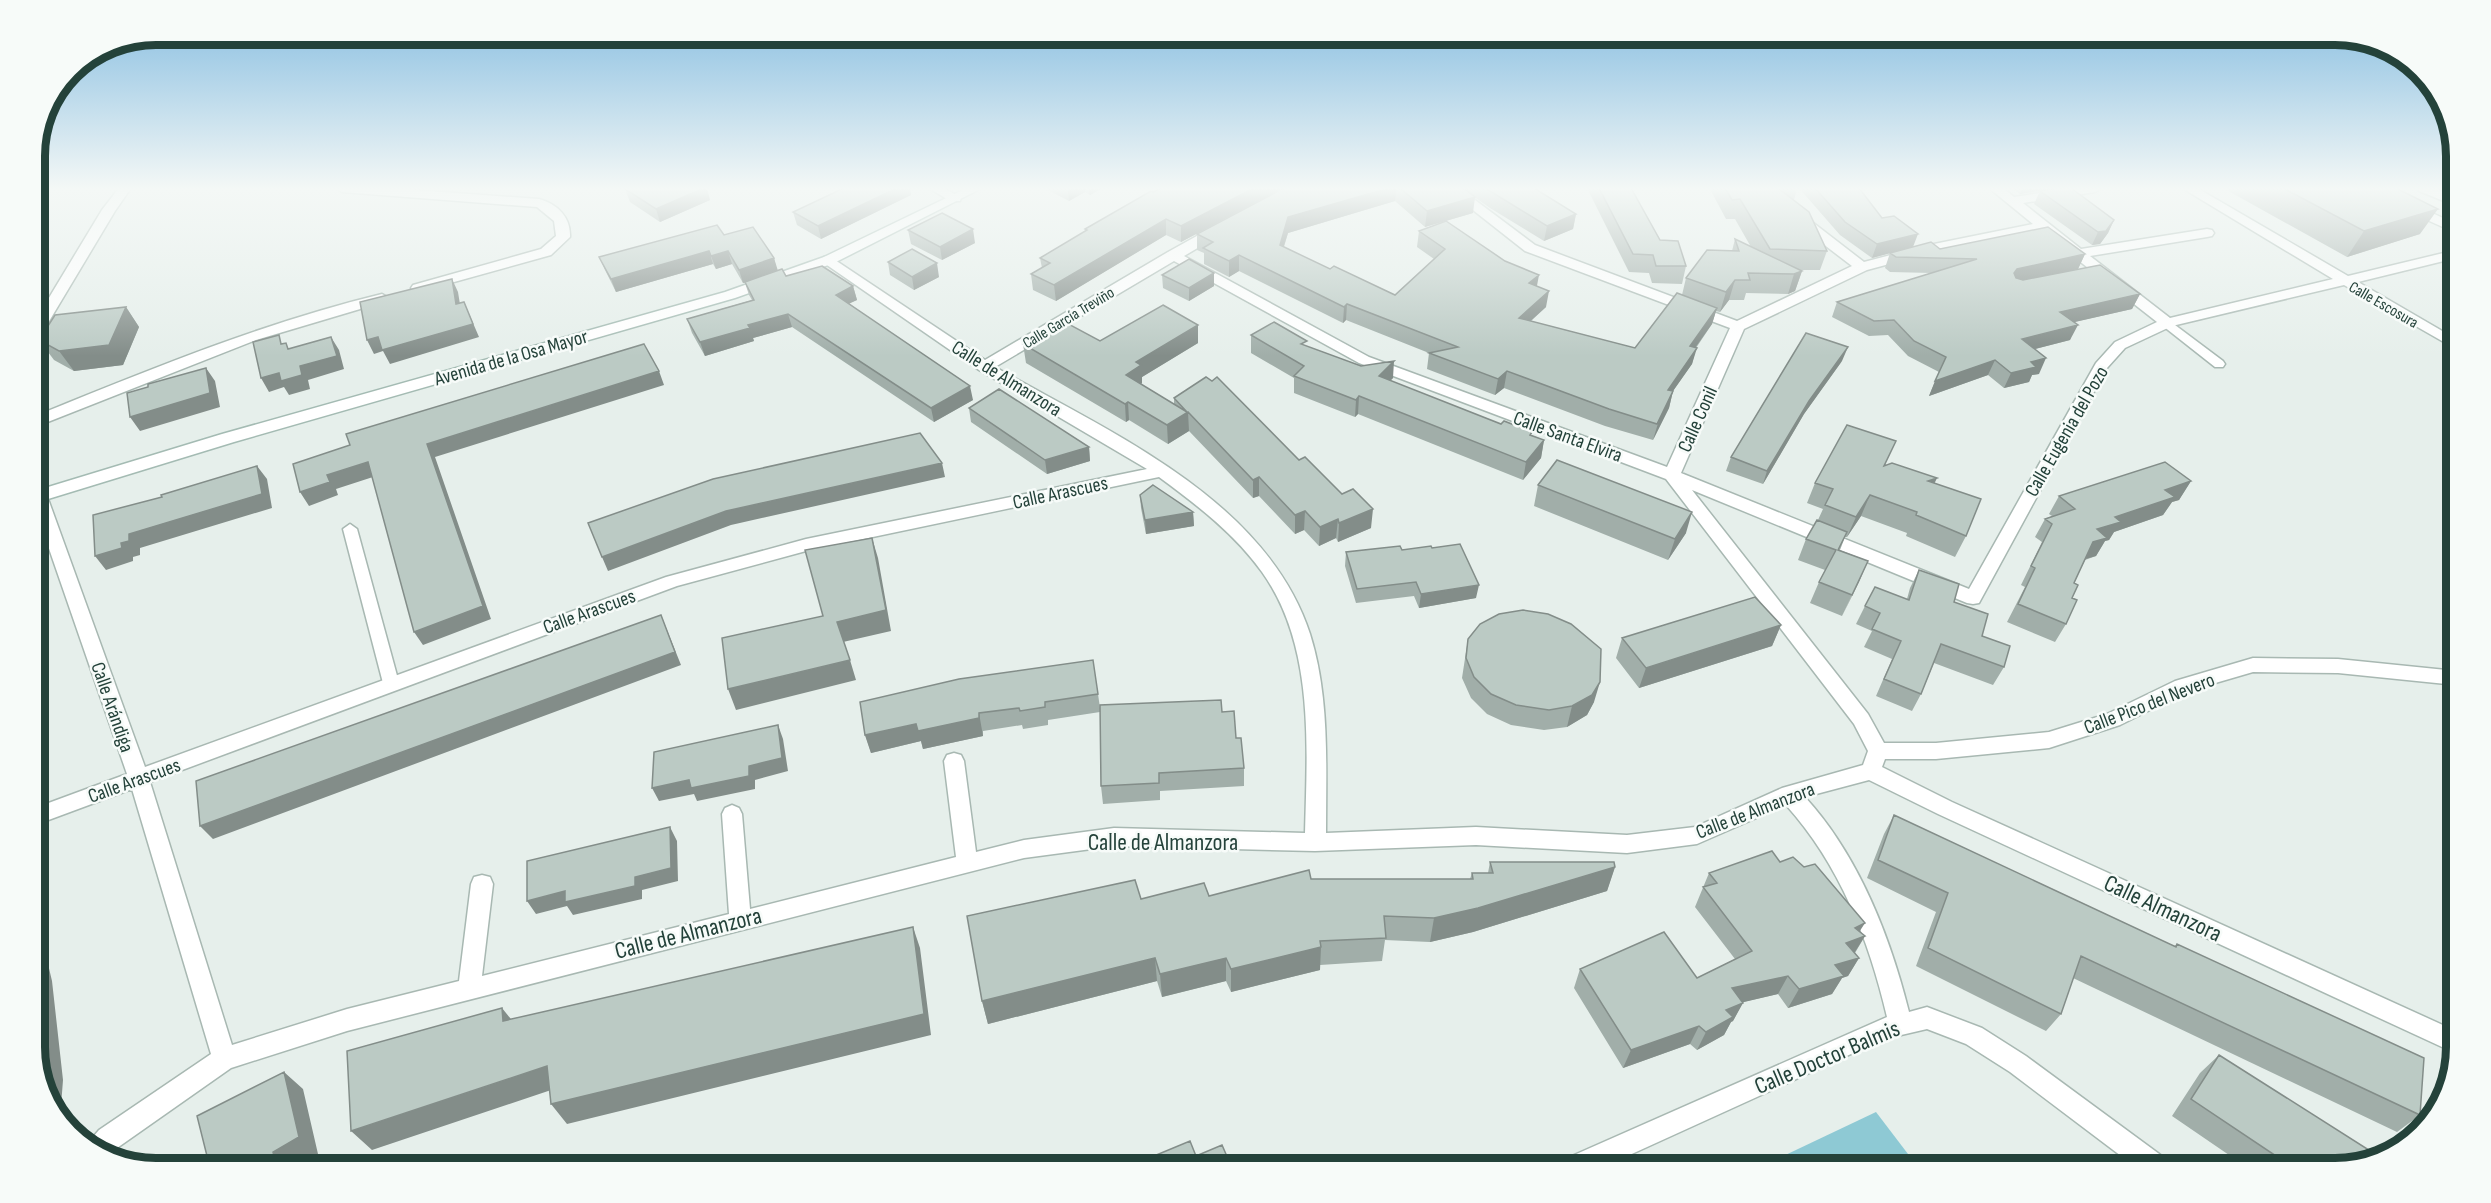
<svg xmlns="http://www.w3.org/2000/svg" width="2491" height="1203" viewBox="0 0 2491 1203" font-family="'Sofia Sans Condensed',sans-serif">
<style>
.water{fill:#8ec9d4}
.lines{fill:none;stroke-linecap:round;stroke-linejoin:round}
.lane-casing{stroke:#a8b8b2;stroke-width:3}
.street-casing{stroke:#a8b8b2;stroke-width:3}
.secondary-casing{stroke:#a4bbb3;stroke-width:3}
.lane{fill:#fff;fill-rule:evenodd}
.street{fill:#fff;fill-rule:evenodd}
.secondary{fill:#fff;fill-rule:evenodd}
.wall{fill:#a1aea9}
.shaded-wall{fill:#838d89}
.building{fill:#bbcac4;stroke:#838d89;stroke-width:1.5}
.labels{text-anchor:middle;stroke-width:5;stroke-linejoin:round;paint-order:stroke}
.far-street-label{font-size:16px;fill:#24423a;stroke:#f7fbf9}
.street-label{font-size:20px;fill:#24423a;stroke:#f7fbf9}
.near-street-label{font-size:24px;fill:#24423a;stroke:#f7fbf9}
.rim{fill:none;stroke:#24423a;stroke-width:8}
</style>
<rect width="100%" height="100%" fill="#e6efeb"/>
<path class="water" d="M1876 1112 1908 1154 1876 1168H1764L1762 1166Z"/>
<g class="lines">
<defs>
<path id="lane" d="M2167 319 2223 361 2225 364 2223 367H2215L2163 326 2161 323Z
M350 524 357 529 399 683 397 687H385L383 683 343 529Z"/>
<path id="street" d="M119 188H131L115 211 42 333 35 337V321L102 210Z
M336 188H388L539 199C557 204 571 217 570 237L551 255 418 292 413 291 411 288 413 285 541 249 556 236 554 221 537 207 342 192Z
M929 188H944L961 198 960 201H950Z
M1445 188H1459L1535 245 1737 321 1852 266 1797 224 1795 221 1797 218H1807L1864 262 1929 245 2033 224 1989 188H2003L2014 197 2072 188H2101L2095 192 2023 203 2081 249 2207 229 2212 230 2214 233 2212 236 2207 237 2090 256 2170 318 2333 279 2182 188H2197L2348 276 2456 250V258L2358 282 2456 339V349L2344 285 2172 326 2125 348 2107 368 1979 603 1973 604 1967 603 1692 490 1868 714 1884 743H1936L2049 732 2107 714 2175 681 2253 658 2338 659 2456 671V685L2338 673 2253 672 2188 691 2120 725 2049 748 1936 759H1885L1882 767 1952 802 2456 1031 2455 1053 1938 814 1869 780 1805 797C1858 855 1890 936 1909 1012L1927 1007 1982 1028 2026 1056 2166 1159 2169 1168H2137L2010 1072 1966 1044 1927 1029 1884 1039 1601 1168H1562L1565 1159 1887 1017C1869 940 1840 865 1786 805L1697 844 1627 853 1476 845 1315 851 1114 846 1024 858 347 1031 231 1068 117 1148 108 1157 103 1156 88 1143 99 1130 211 1054 132 789 35 825V808L127 774 35 508V492H45L47 496 145 767 666 577 806 539 1147 469 979 370 824 263 822 260 824 257 829 256 985 360 1168 252 1213 227H1223L1225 230 1223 233 1184 256 1369 357 1667 467 1730 328 1525 251ZM2041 231 2157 322 2115 342 2096 363 1969 589 1681 473 1744 329 1867 270 1930 253ZM1174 261 1359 363 1666 479 1854 724 1868 751 1863 765 1782 788 1695 827 1627 835 1476 827 1326 833C1326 767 1330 697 1310 634 1266 499 1109 432 995 367ZM1159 477C1197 505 1235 534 1262 572 1315 646 1307 747 1305 833L1114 828 1024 840 976 852 964 761 961 755 954 753 947 755 944 761 956 857 750 909 742 814 739 808 732 805 725 808 722 814 729 914 482 976 493 884 490 877 482 875 474 877 471 884 459 981 347 1009 232 1045 150 782 677 586 806 551Z
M2362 188H2378L2456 224V233L2363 191Z
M2418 188H2434L2456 197V206L2419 191Z
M382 294 389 298 387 301 256 340 35 427V416C149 370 262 323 382 294Z"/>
<path id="secondary" d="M967 188H982L834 263 735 298 234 442 35 503V491L222 434 725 292 824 257Z"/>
</defs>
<use href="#lane" class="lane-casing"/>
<use href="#street" class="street-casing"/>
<use href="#secondary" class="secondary-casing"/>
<use href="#lane" class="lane"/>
<use href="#street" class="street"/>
<use href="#secondary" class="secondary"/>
</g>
<path class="wall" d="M840 188H910L911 195 821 239 797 225 793 212 842 189Z
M1044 188H1103L1090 195 1085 192 1069 201Z
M1162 188H1534L1576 214 1573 229 1544 241 1490 208 1473 196V213L1425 227 1395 201 1288 233 1284 247 1330 269 1395 295 1434 259 1417 247 1419 231 1537 286 1546 307 1531 321 1635 348 1682 295 1686 278 1732 251 1735 239 1751 247 1735 219H1726L1711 191V188H1794L1796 192 1794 200 1827 251 1820 270H1799L1802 271 1795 291 1788 294 1746 293 1744 300H1729L1720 312 1716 311 1712 324 1696 348 1692 364 1673 391 1669 408 1653 440 1605 426 1504 388 1495 395 1427 369 1429 353 1346 320 1343 323 1239 271 1229 277 1204 264V253L1197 250V234L1284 188H1282L1181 242 1166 235 1056 301 1033 290 1031 274 1042 268 1040 258 1085 232V229Z
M1587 188H1631L1660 240 1686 266 1682 284 1652 283 1649 273 1629 272Z
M1799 188H1859L1882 218 1913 247 2085 254 2078 269 2140 294 2132 309 2074 322 2070 340 2035 349 2039 374 2032 375 2029 382 2004 388 1988 375 1929 396 1939 372 1908 356 1888 335 1869 336 1832 317 1837 302 1932 273 1890 272 1885 268 1890 253 1872 258 1840 235Z
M2011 188H2049L2048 189 2114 220 2108 233 2100 244 2092 245 2034 204 2040 191 2020 194Z
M2223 188H2396L2420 234 2347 257Z
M625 189 710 200 660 222 630 202Z
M908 230 975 243 942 260 911 244Z
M724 235 774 258 777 271 786 276 853 286 857 300 849 303 973 400 934 422 792 327 753 338 754 341 705 356 692 333 687 319 752 300 749 295 745 283H743L732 264 716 269 713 264 616 292 605 270 599 257Z
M888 262 939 277 914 290 890 275Z
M1162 275 1214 286 1189 301 1163 288Z
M126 307 139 327 123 365 74 371 54 360 39 340Z
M1251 335 1307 346 1393 378 1390 381 1501 424 1532 432 1531 435 1544 440 1541 458 1523 480 1358 414 1355 417 1294 393V378L1251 353Z
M1100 341 1198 343 1142 377V383L1141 384 1174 404V398L1299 460 1371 528 1338 542 1336 538 1319 546 1304 530 1295 534 1259 496 1253 498 1189 431 1168 444 1129 420 1126 422 1026 363 1023 344Z
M1842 361 1804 414 1763 484 1726 471 1731 457Z
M969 408 1089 447 1090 461 1047 474 971 422Z
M1886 465 1934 483 1966 536 1955 557 1906 536 1907 533 1861 516 1847 537H1845L1840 550 1868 561 1842 616 1810 603 1819 582 1825 570 1798 560 1806 539 1818 520 1823 509 1807 503 1815 483Z
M2191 481 2179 500 2172 502 2163 515 2114 532 2109 540 2105 541 2096 556 2085 560 2074 583 2066 624 2055 642 2007 622 2025 587 2021 585 2042 542 2035 537 2045 519 2052 516 2049 514 2059 496Z
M1538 485 1686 533 1668 560 1534 506Z
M1140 495 1193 512 1194 526 1146 534 1141 508Z
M1432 548 1476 598 1419 608 1414 596 1356 603 1345 566 1346 552 1402 550Z
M1919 570 1954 602 1982 636 2004 667 1993 685 1934 663 1921 694 1912 711 1876 696 1892 659 1864 647 1872 631 1856 624 1865 606 1907 599 1910 588Z
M1781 625 1772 646 1639 688 1616 658 1622 638Z
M1468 639 1594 702 1587 715 1567 727 1544 730 1511 725 1487 714 1471 698 1462 678Z
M1098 694 1100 708 1222 712 1236 738 1244 768V786L1160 791V800L1103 804 1101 786 1100 712 1048 720V725L1023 729 1022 725 983 731V736L923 749 921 741 871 753 865 735 860 702Z
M1894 815 2174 946 2177 944 2420 1115 2397 1132 2073 978 2061 1014 2046 1031 1916 966 1936 912 1867 878 1884 834Z
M1490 862 1615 867 1607 891 1473 932 1430 942 1385 940 1382 961 1320 965V970L1231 992 1226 981 1162 997 1157 981 988 1024 982 1001 1141 899 1209 896 1311 879H1470L1472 873H1488Z
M1780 862 1865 936 1855 953 1859 958 1848 976 1842 978 1832 994 1788 1008 1778 994 1743 1002 1733 1021 1731 1022 1724 1035 1697 1050 1690 1044 1623 1068 1574 988 1580 969 1697 978 1735 959 1695 907 1709 873Z
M2219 1055 2335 1168H2248L2172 1116 2200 1073Z"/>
<path class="shaded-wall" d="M704 188H707L710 200 660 222 656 209Z
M897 188H910L911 195 821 239 818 226Z
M1068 188H1085V192L1069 201Z
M1089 188H1103L1090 195Z
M1254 188H1284L1181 242V226Z
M1389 188H1397L1395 201 1288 233 1279 261 1280 245 1288 217Z
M2023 188H2049L2048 189 2020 194Z
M1475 197 1473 213 1425 227 1427 211Z
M2438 209 2420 234 2347 257 2364 231Z
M1576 214 1573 229 1544 241 1547 226Z
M1166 219V235L1056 301 1054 285Z
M2114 220 2108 233 2100 244 2092 245 2098 232Z
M973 229 975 243 942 260 940 247Z
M1918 234 1913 247 1872 258 1877 244Z
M709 251 713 264 616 292 611 279Z
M728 251 732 264 716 269 711 256Z
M2085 254 2078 269 2011 284 2014 273 2017 269Z
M1239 255V271L1229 277V261Z
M774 258 778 271 743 283 739 270Z
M937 263 939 277 914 290 912 277Z
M1802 271 1795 291 1788 294 1794 274Z
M1214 273V286L1189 301V288Z
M1539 275 1536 291 1529 283Z
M452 279 458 292 462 317 456 304Z
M1735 280 1729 300 1720 312 1726 292Z
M853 286 857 300 840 308 836 295Z
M1549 291 1546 307 1516 334 1519 318Z
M2140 294 2132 309 2053 327 2060 312Z
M464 302 479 337 390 364 383 351 374 354 367 340Z
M1347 304 1346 320 1343 323 1344 307Z
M126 307 139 327 123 365 74 371 59 351Z
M1717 308 1712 324 1685 362 1690 346Z
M788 314 792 327 753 338 754 341 705 356 700 342 748 325Z
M1198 325V343L1142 377V383L1127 393 1126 375 1136 362Z
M2078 325 2070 340 2015 354 2022 339Z
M331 337 339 350 344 369 308 380 310 389 289 395 284 387 269 392 261 378Z
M1848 347 1842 361 1804 414 1763 484 1767 471 1809 401Z
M1697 348 1692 364 1673 391 1669 408 1653 440 1668 390Z
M2046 358 2039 374 2032 375 2029 382 2004 388 2011 373 2031 362Z
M1995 360 1988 375 1929 396 1935 381Z
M1394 361 1393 378 1377 394 1379 376Z
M206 368 215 381 220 407 140 431 130 417Z
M659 371 664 385 435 457 491 619 423 645 414 632 427 444Z
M1507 371 1504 388 1495 395 1498 379Z
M970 386 973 400 934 422 931 408Z
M1359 396 1358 414 1355 417 1356 400Z
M1128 402 1129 420 1126 422 1125 404Z
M1188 412 1189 431 1168 444 1167 425Z
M1544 440 1541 458 1523 480 1526 462Z
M1089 447 1090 461 1047 474 1045 460Z
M368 462 376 476 336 489 338 495 309 506 300 492 327 475Z
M942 463 945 477 731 525 608 571 602 557 726 511Z
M257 466 267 479 272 508 140 548V555L133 557V561L106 570 95 556 121 543 129 534Z
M1259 477V496L1253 498V480Z
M1937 478 1927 499 1928 481Z
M2191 481 2179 500 2172 502 2163 515 2114 532 2109 540 2105 541 2096 556 2082 560 2097 529 2115 517 2165 490Z
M1870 495 1861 516 1847 537 1856 517Z
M1373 509 1371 528 1338 542 1339 523Z
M1305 511 1304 530 1295 534V515Z
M1193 512 1194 526 1146 534 1145 520Z
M1692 512 1686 533 1668 560 1675 539Z
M1338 519 1336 538 1319 546 1320 527Z
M872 538 878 558 891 631 843 642 837 622Z
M1868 561 1859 582 1842 616 1852 595Z
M1479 585 1476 598 1419 608 1421 594Z
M661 615 681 665 213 839 200 826Z
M1781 625 1772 646 1639 688 1646 668Z
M850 660 856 680 736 710 728 689Z
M1600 682 1594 702 1587 715 1567 727 1572 706Z
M979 713 983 736 923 749 921 741 871 753 865 735 916 724Z
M778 725 783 739 788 771 755 780V789L697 801 694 794 659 801 652 788 689 780 749 766Z
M35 738 36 739 35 786Z
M670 827 677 841 678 881 642 890V899L573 915 567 906 536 914 527 901 565 891 635 877Z
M1615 867 1607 891 1473 932 1430 942 1434 918Z
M35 909 52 981 63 1080 60 1119 55 1115 45 1085 35 962Z
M1865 923 1854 940 1865 936 1853 955 1834 961 1855 928Z
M913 927 920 948 931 1035 567 1124 551 1104Z
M1321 947 1320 970 1231 992V969Z
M1155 958 1157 981 988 1024 982 1001Z
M1226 958V981L1162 997 1160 974Z
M1859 958 1848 976 1842 978 1832 994 1788 1008 1799 989 1835 965Z
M1788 976 1778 994 1723 1007 1732 988Z
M1743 1003 1733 1021 1731 1022 1724 1035 1697 1050 1706 1032 1726 1010Z
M502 1008 519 1029 503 1021Z
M1699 1026 1690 1044 1623 1068 1631 1050Z
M547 1066 563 1086 372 1150 351 1131Z
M284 1072 303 1089 318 1154 294 1168H277L273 1152Z"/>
<path class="building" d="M628 188H704L656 209 625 189Z
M844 188H897L818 226 793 212Z
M1162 188H1254L1181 226 1166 219 1054 285 1031 274 1050 263 1040 258 1087 230 1085 229 1151 191 1153 192Z
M1284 188H1389L1288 217 1280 245 1330 269 1334 266 1395 295 1445 249 1419 231 1446 221 1505 261 1539 275 1529 283 1549 291 1519 318 1635 348 1677 293 1717 308 1690 346 1697 348 1668 390 1673 391 1657 424 1609 409 1507 371 1498 379 1429 353 1458 347 1347 304 1344 307 1239 255 1229 261 1203 248 1213 242 1197 234Z
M1400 188H1463L1475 197 1427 211Z
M1485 188H1534L1576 214 1547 226Z
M1599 188H1631L1660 240 1678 241 1686 266H1656L1653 255 1633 254Z
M1725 188H1778L1809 212 1827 251 1770 249 1740 199 1732 200Z
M1815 188H1859L1882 218 1894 216 1918 234 1877 244 1845 222Z
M2059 188H2071L2114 220 2106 231 2098 232 2040 191Z
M2283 188H2396L2438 209 2364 231Z
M942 213 973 229 940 247 908 230Z
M717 225 724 235 753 227 774 258 739 270 728 251 711 256 709 251 611 279 599 257Z
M2048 227 2085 254 2017 269 2014 273 2016 278 2023 280 2100 265 2140 294 2060 312 2078 325 2022 339 2046 358 2031 362 2036 367 2011 373 1995 360 1935 381 1946 357 1914 341 1894 320 1874 321 1837 302 1977 259 1896 257 1890 253 1931 242 1940 249Z
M1735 239 1802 271 1794 274 1748 273 1750 280H1735L1726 292 1686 278 1707 250 1739 251Z
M912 249 937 263 912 277 888 262Z
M1189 259 1214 273 1189 288 1162 275Z
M822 266 853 286 836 295 970 386 931 408 788 314 748 325 750 328 700 342 687 319 754 300 745 282 782 269 786 276Z
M452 279 456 304 464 302 473 324 382 350 378 337 367 340 360 302Z
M1163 305 1198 325 1136 362 1141 365 1126 375 1187 412 1174 398 1206 377 1212 381 1217 377 1299 460 1305 457 1342 494 1353 489 1373 509 1339 523 1338 519 1320 527 1305 511 1295 515 1259 477 1253 480 1188 412 1167 425 1128 402 1125 404 1023 344 1063 321 1100 341Z
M126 307 109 345 59 351 39 340 55 315Z
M1274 322 1307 341 1301 344 1361 366 1394 361 1379 376 1501 424 1504 421 1532 432 1530 435 1544 440 1526 462 1359 396 1356 400 1294 376 1304 366 1251 335Z
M1806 333 1848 347 1809 401 1767 471 1731 457Z
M279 335 281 344 286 343 288 349 331 337 337 356 300 366 302 375 281 381 279 373 261 378 253 342Z
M644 344 659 371 427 444 483 606 414 632 368 462 327 475 330 482 300 492 293 464 350 445 346 434Z
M206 368 210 393 130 417 127 393 148 387V384Z
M999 389 1089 447 1045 460 969 408Z
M1847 425 1896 441 1884 466 1892 463 1937 478 1928 481 1981 499 1966 536 1916 515 1917 512 1870 495 1856 517 1825 505 1833 489 1815 483Z
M920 433 942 463 726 511 602 557 588 523 713 479Z
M1557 460 1692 512 1675 539 1538 485Z
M2165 462 2191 481 2165 490 2175 497 2115 517 2121 522 2097 529 2107 538 2093 542 2074 583 2078 585 2072 598 2077 600 2066 624 2018 604 2035 568 2031 566 2052 524 2045 519 2075 509 2059 496Z
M257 466 262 494 129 534V541L121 543 122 548 95 556 93 515 162 497 161 495Z
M1153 485 1193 512 1145 520 1140 495Z
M1817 520 1847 532 1838 550 1868 561 1852 595 1819 582 1836 550 1806 539Z
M872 538 886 610 837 622 850 660 728 689 722 638 823 616 805 550Z
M1460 544 1479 585 1421 594 1416 582 1357 589 1346 552 1400 546 1402 550 1431 546 1432 548Z
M1919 570 1959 584 1954 602 1988 614 1982 636 2010 646 2004 667 1941 644 1921 694 1884 679 1901 641 1872 629 1880 613 1865 606 1875 587 1909 600Z
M1755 597 1781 625 1646 668 1622 638Z
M1523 610 1548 614 1571 624 1601 649 1600 682 1592 695 1572 706 1549 710 1516 705 1491 694 1474 677 1466 658 1468 639 1480 624 1499 614Z
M661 615 675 652 200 826 196 781Z
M1093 660 1098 694 1045 702V707L1020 711 1019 708 979 713V718L918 731 916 724 865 735 860 702 959 679Z
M1221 700 1222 712 1234 711 1236 738H1241L1244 768 1159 773V783L1101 786 1100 705Z
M778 725 782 758 749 766V776L691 788 689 780 652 788 654 752Z
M1894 815 2176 947 2177 944 2424 1058 2420 1115 2081 956 2061 1014 1928 948 1948 893 1878 860Z
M670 827 671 868 635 877V886L565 902V891L527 901V861Z
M1772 851 1780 862 1793 857 1804 867 1815 864 1865 923 1855 928 1865 936 1846 943 1859 958 1835 965 1844 976 1799 989 1788 976 1732 988 1743 1003 1726 1010 1733 1017 1706 1032 1699 1026 1631 1050 1580 969 1664 932 1697 978 1752 951 1703 887 1717 883 1709 873Z
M1490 862H1614L1615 867 1478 908 1434 918 1384 916 1386 938 1320 941 1321 947 1231 969 1226 958 1160 974 1155 958 982 1001 967 916 1135 880 1141 899 1204 883 1209 896 1309 870 1311 879H1473L1472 873H1493Z
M913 927 924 1014 551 1104 547 1066 351 1131 347 1051 502 1008 503 1021Z
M35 962 36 968 46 1069 45 1085 35 1055Z
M2219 1055 2372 1152 2368 1158 2335 1168H2294L2191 1099Z
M284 1072 299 1137 273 1152 277 1168H210L197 1116Z
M1190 1141 1196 1156 1222 1145 1232 1168H1125Z"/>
<linearGradient id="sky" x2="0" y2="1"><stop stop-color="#84bce0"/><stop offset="0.53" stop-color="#f4f8f6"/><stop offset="1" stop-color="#f4f8f6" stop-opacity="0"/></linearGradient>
<rect width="2491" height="356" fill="url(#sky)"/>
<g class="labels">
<g class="far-street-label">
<text transform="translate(2384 304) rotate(30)" y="6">Calle Escosura</text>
<text transform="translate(1068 317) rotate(-31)" y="6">Calle García Treviño</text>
</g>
<g class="street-label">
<text transform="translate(511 357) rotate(-16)" y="7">Avenida de la Osa Mayor</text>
<text transform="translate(1007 378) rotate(32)" y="7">Calle de Almanzora</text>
<text transform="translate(1697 419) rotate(-66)" y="7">Calle Conil</text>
<text transform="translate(2066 431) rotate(-60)" y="7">Calle Eugenia del Pozo</text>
<text transform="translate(1568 436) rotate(20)" y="7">Calle Santa Elvira</text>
<text transform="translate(1060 492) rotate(-12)" y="7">Calle Arascues</text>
<text transform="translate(589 611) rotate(-20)" y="7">Calle Arascues</text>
<text transform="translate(2149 703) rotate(-21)" y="7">Calle Pico del Nevero</text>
<text transform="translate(113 707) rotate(71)" y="7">Calle Arándiga</text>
<text transform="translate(134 780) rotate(-20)" y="7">Calle Arascues</text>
<text transform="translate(1755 810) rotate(-21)" y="7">Calle de Almanzora</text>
</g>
<g class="near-street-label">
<text x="1163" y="850">Calle de Almanzora</text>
<text transform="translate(2163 908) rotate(25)" y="8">Calle Almanzora</text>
<text transform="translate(688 933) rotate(-14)" y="8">Calle de Almanzora</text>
<text transform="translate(1827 1057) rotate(-23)" y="8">Calle Doctor Balmis</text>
</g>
</g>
<path d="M0 0H2491V1203H0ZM156 45H2335A111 111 0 0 1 2446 156V1047A111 111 0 0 1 2335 1158H156A111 111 0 0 1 45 1047V156A111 111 0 0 1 156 45Z" fill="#f7fbf9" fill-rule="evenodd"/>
<path class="rim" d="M156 45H2335A111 111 0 0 1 2446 156V1047A111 111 0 0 1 2335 1158H156A111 111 0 0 1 45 1047V156A111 111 0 0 1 156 45Z"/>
</svg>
